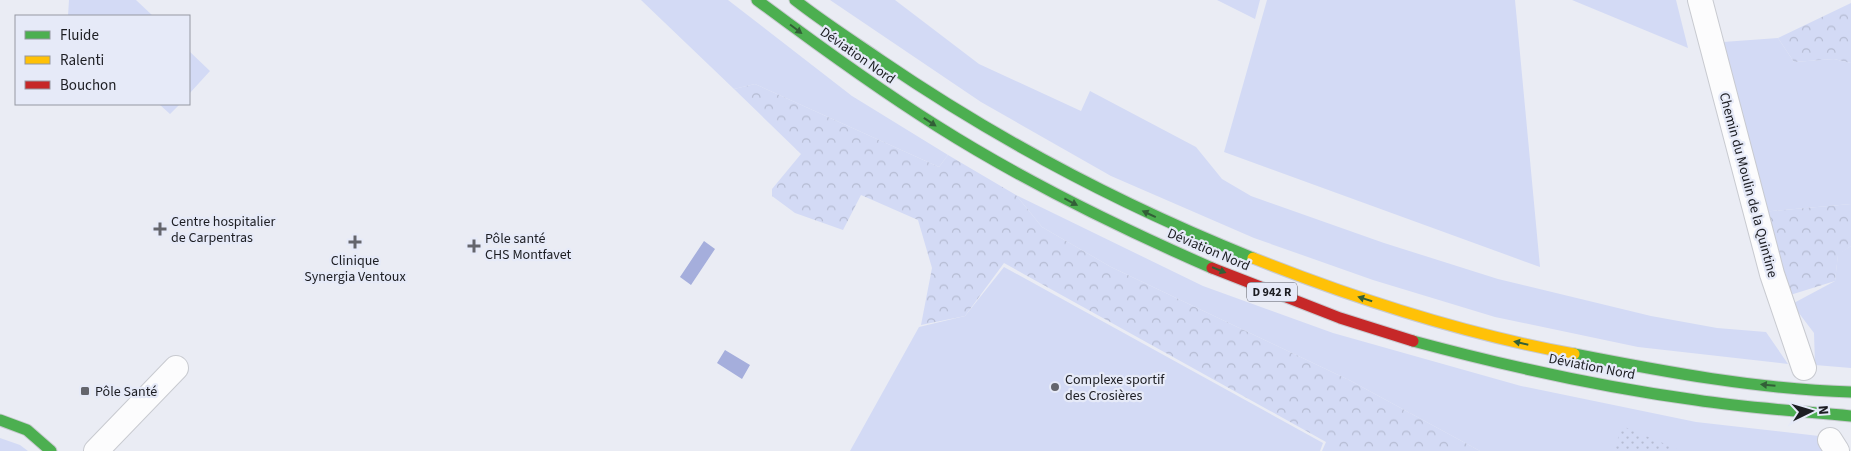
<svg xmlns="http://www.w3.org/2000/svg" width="1851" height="451" viewBox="0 0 1851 451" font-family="'Source Sans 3',sans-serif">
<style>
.green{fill:#d3daf5}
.forest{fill:url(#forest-crowns)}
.park{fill:url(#park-dots)}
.water{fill:#a5aedc}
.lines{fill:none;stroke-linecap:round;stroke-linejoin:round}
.street-casing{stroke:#c8cad0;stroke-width:26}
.fast-casing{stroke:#c8cad0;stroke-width:13}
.slow-casing{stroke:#c8cad0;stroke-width:13}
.jam-casing{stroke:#c8cad0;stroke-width:13}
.street{stroke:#fcfcfd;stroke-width:24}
.fast{stroke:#4caf50;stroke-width:11}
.slow{stroke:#ffc107;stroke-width:11}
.jam{stroke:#c62828;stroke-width:11}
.oneway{fill:#325f37}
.poi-dot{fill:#64656c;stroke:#e6eaf8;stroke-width:2}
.labels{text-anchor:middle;stroke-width:4.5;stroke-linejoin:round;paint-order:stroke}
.shield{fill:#e6eaf8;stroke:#595a62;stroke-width:1}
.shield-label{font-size:12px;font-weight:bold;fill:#1c1d22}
.street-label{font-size:14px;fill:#1c1d22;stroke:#e6eaf8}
.poi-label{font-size:14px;fill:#1c1d22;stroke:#e6eaf8;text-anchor:start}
</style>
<defs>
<pattern id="forest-crowns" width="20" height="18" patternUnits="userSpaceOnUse" patternTransform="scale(1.25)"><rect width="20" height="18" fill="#d3daf5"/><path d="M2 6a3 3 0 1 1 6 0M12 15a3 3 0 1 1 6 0" fill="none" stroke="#b5bbd2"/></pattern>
<pattern id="park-dots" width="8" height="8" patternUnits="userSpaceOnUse" patternTransform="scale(1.25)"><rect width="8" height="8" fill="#d3daf5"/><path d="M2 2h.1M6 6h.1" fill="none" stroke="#b5bbd2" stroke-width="1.8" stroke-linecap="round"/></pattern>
</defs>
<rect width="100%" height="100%" fill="#eaecf4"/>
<path class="green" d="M69 0H136L153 16H68Z
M641 0H728L852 96 948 155 939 167 755 84 734 89Z
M830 0H895L979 64 1081 111 1090 91 1196 147 1222 179 1251 196 1384 243 1498 279 1651 316 1717 328 1766 332 1788 364 1638 347 1495 317 1373 280 1254 238 1111 176 981 102Z
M1217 0H1260L1255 19Z
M1267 0H1515L1540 267 1224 152Z
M1572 0H1676L1688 48Z
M1778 38 1794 62 1834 59 1851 63V204L1761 212 1723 42Z
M189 51 210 71 189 94Z
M159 104H180L170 114Z
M1016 195 1203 286 1333 333 1521 386 1696 422 1819 436 1823 451H1480L1351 381 1111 267 1042 227Z
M1851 246V368L1815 365 1814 333 1792 304 1835 281 1838 254Z
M1004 267 1323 443 1320 451H850L919 327 965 316Z
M0 438 20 445 28 451H0Z"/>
<path class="forest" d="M1851 3V63L1834 59 1794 62 1778 38Z
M755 84 939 167 948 155 1016 195 1042 227 1111 267 1351 381 1480 451H1322L1326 442 1004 263 965 316 921 325 932 268 918 220 861 195 843 230 795 213 772 196V189L801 154 734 89Z
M1851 204V246L1838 255 1835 281 1787 296 1761 212Z"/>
<path class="park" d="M1622 426 1682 451H1614Z"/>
<path class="water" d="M704 241 715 249 691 285 680 277Z
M725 350 750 365 742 379 717 363Z"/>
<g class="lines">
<defs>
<path id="street" d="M1700 0 1772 274 1804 368
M1830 440 1837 451
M96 451 176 368"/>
<path id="fast" d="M757 0C816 44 875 87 937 126 1024 181 1118 227 1212 268
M795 0C823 22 853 41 882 61 998 140 1123 206 1253 258
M1413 341C1506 366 1600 387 1696 400 1747 408 1799 411 1851 416
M1574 354C1666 372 1757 389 1851 392
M0 420 27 430 51 451"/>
<path id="slow" d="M1253 258C1356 299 1464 334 1574 354"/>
<path id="jam" d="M1212 268 1340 318 1413 341"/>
</defs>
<use href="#street" class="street-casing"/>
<use href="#fast" class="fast-casing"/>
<use href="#slow" class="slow-casing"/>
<use href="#jam" class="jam-casing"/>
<use href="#street" class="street"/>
<use href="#fast" class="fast"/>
<use href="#slow" class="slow"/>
<use href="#jam" class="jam"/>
</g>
<defs><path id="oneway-solid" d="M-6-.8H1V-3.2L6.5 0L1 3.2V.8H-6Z" transform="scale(1.25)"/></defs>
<g class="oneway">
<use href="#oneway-solid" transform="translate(796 29) rotate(37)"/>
<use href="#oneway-solid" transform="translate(930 122) rotate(34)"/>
<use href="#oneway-solid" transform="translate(1071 202) rotate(28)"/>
<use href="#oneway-solid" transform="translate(1149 214) rotate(-155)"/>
<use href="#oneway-solid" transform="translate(1219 270) rotate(22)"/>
<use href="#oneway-solid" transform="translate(1365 299) rotate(-163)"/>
<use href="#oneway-solid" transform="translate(1521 343) rotate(-167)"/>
<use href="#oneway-solid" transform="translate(1768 385) rotate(-175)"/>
</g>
<g class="poi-dot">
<path d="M157.5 221.5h5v5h5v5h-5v5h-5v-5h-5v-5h5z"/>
<path d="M352.5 234.5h5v5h5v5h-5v5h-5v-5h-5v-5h5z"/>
<path d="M471.5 238.5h5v5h5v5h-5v5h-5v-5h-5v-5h5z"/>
<circle cx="1055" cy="387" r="5"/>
<rect x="80" y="386" width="10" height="10" rx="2.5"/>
</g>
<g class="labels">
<rect class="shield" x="1247" y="282.5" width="50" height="19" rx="4"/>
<g class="shield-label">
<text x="1272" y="296">D 942 R</text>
</g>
<g class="street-label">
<text transform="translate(858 55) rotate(35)" y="5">Déviation Nord</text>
<text transform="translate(1749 185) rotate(75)" y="5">Chemin du Moulin de la Quintine</text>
<text transform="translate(1209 249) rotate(23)" y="5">Déviation Nord</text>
<text transform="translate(1592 366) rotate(11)" y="5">Déviation Nord</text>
</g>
<g class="poi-label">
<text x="171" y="226">Centre hospitalier<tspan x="171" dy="16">de Carpentras</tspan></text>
<text x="485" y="243">Pôle santé<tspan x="485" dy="16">CHS Montfavet</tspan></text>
<text x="355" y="265" text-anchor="middle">Clinique<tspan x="355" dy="16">Synergia Ventoux</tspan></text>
<text x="1065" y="384">Complexe sportif<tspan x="1065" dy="16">des Crosières</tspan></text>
<text x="95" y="396">Pôle Santé</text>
</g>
</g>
<rect x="15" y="15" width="175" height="90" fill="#e6eaf8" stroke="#9598a2"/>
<rect x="25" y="31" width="25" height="8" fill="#4caf50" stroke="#9598a2"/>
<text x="60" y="40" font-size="15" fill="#1c1d22">Fluide</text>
<rect x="25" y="56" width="25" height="8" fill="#ffc107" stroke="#9598a2"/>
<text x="60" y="65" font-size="15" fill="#1c1d22">Ralenti</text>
<rect x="25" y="81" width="25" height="8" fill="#c62828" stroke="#9598a2"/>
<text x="60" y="90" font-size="15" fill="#1c1d22">Bouchon</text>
<g transform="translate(1811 411) rotate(85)" stroke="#e6eaf8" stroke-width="4" paint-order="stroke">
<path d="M0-4L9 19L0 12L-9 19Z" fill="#1c1d22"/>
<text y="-8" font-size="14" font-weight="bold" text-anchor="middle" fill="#1c1d22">N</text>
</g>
</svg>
